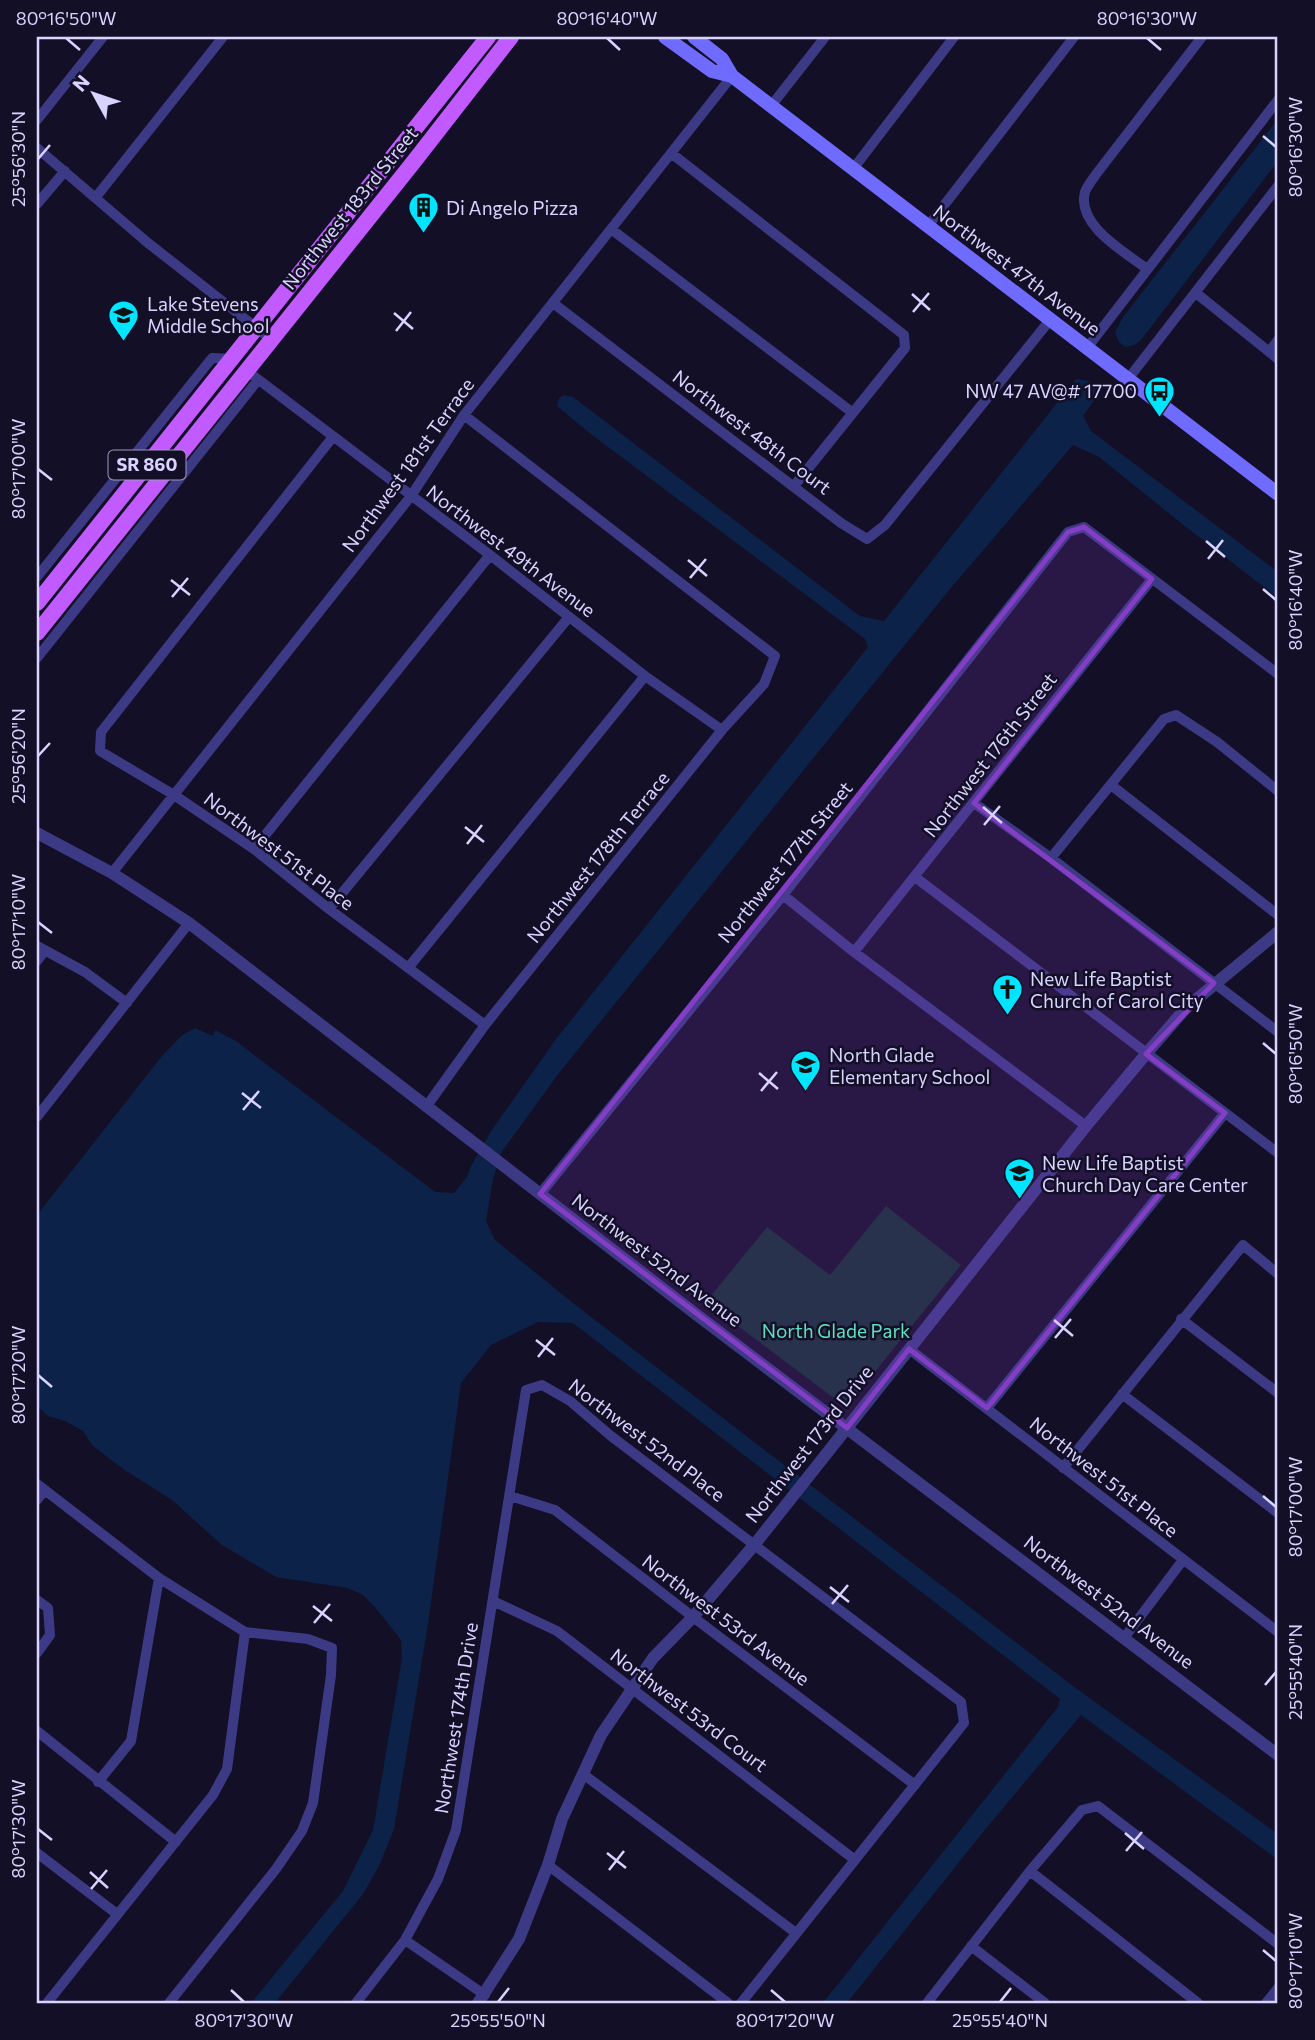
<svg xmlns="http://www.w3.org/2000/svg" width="1315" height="2040" viewBox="0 0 1315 2040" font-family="Commissioner,sans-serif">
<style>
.green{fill:#12302f}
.water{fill:#0c2248}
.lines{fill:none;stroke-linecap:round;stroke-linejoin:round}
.minor{stroke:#3d3a85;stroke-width:10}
.tertiary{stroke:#3d3a85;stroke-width:12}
.secondary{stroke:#6f6bff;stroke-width:14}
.primary{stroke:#c25bff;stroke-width:16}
.marked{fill:#843dc5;fill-opacity:0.2;stroke:#843dc5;stroke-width:5;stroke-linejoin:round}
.ticks{fill:none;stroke:#d9d4ff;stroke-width:2.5}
.labels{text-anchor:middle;stroke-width:5;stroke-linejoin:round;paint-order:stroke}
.shield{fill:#130f26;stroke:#9e99be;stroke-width:2}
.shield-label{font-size:18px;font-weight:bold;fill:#d9d4ff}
.street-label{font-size:19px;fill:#d9d4ff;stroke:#130f26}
.poi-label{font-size:19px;fill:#d9d4ff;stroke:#130f26;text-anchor:start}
.park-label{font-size:19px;fill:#5fe0c0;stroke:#130f26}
.neatline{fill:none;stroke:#d9d4ff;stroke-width:2.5}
.ticks-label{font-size:18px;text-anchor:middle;fill:#d9d4ff}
</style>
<rect width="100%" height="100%" fill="#130f26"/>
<path class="green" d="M886 1206 961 1265 853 1399 847 1402H839L706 1302 767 1227 830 1275Z"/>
<path class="water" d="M1278 119V161L1141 340 1135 345 1125 347 1119 342 1115 333 1123 317Z
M1076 379 1090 381 1096 386 1098 395 1083 416 1091 431 1278 572V598L1186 527 1099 457 1073 445 950 589 559 1073 501 1153 493 1179 486 1221 495 1240 578 1307 1073 1686 1278 1834V1860L1081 1715 983 1832 847 2003H823L1058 1707 1060 1699 573 1323 538 1322 491 1345 461 1383 428 1624 394 1829 379 1866 363 1894 275 2003H251L343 1891 373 1830 402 1658 401 1640 375 1607 363 1595 347 1588 276 1577 222 1545 172 1500 123 1469 92 1445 83 1431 65 1421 48 1416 37 1406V1215L162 1056 181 1036 195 1028 213 1036 215 1030 236 1041 435 1192 454 1193 467 1177 471 1166 491 1131 556 1039 868 647 865 639 592 435 557 406 559 398 564 395 573 397 860 616 884 621Z"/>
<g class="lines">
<path class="minor" d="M771 106 825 37
M37 120 103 37
M37 148 148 243 272 340
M671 153 904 335 905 348 794 486
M853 169 954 37
M96 197 223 37
M37 204 65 171
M928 226 1074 37
M611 229 853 413
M1147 269C1125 252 1076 225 1085 192 1087 186 1093 179 1097 173L1202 37
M1196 293 1278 359
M553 303 841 523 867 539 885 525 1050 320
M1087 348 1278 100
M1269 352 1278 340
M247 371 490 555 645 676 722 730
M1128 379 1278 186
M332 438 101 732 100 751 174 795 254 849 329 909 485 1025
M37 577 212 358 232 359
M37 658 258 380
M1111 785 1278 915
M974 803 1051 858 1278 1032
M254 849 490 555
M1051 858 1164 719 1176 715 1217 742 1278 791
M112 873 411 496 464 415 732 76
M915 877 1278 1153
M783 895 854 952 1086 1126
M329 909 569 617
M37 946 85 972 127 1003
M854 952 1152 579
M37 961 45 950
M408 968 645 676
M426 1107 485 1025 722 730 764 684 775 656 464 415
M37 1117 189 923
M540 1194 783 895 1068 532 1084 527 1278 674
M1181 1319 1278 1393
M909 1349 1278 1632
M1122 1394 1278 1513
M987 1408 1225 1113
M1063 1468 1243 1245 1278 1274
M37 1484 159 1578 245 1632 308 1639 332 1648 331 1675 313 1803 302 1831 276 1869 169 2003
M510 1496 555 1510 693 1617 915 1785
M37 1500 45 1490
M37 1600 48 1608 50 1635 37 1653
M493 1601 557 1631 855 1860
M1124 1638 1183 1560
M37 1731 176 1842
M583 1774 796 1933
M98 1782 131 1741 159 1578
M37 1853 117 1914
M548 1865 728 2003
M1030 1871 1198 2003
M405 1940 485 1995
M971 1946 1045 2003
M47 2003 213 1795 227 1769 245 1632
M356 2003 405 1940 438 1879 456 1830 526 1390 542 1385 570 1401 611 1436 961 1702 964 1723 741 2003
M927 2003 1030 1871 1082 1810 1098 1806 1278 1944
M1266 2003 1278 1988"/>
<path class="tertiary" d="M37 833 112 873 189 923 697 1315 1278 1755
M478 2003 519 1939 548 1865 562 1819 601 1735 653 1658 693 1617 755 1544 1086 1126 1146 1054 1186 1008 1278 932"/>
<path class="secondary" d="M665 37 712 71 732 76
M694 37 722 59 732 76 1278 494"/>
<path class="primary" d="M37 603 488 37
M37 633 412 164 511 37"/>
</g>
<path class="marked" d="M1084 527 1152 579 974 803 1214 983 1146 1054 1225 1113 987 1408 909 1349 847 1428 540 1194 1068 532Z"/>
<path class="ticks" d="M66 38 80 50M607 38 620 50M1147 38 1161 50M1263 136 1276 147M38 159 50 145M912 294 930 310M913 312 929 293M394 313 413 329M396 331 411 312M38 469 52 480M1206 541 1225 557M1208 559 1223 540M688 560 707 576M690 578 706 559M171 580 190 595M1263 589 1276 600M172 597 188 578M38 756 50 743M983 807 1002 823M984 825 1000 806M465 827 484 842M467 844 482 825M38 922 52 933M1263 1043 1276 1054M759 1073 778 1089M761 1091 777 1072M242 1093 261 1108M243 1110 259 1091M1054 1320 1073 1336M1055 1338 1071 1319M536 1340 555 1355M538 1357 553 1338M38 1375 52 1387M1263 1496 1276 1507M830 1587 849 1602M832 1604 848 1585M313 1606 332 1621M314 1623 330 1604M1265 1685 1276 1672M38 1829 52 1840M1125 1833 1144 1849M1126 1851 1142 1832M607 1853 626 1868M609 1870 624 1851M90 1872 108 1888M91 1889 107 1870M1263 1950 1276 1961M231 1990 244 2002M771 1990 785 2002M498 2002 509 1988M1000 2002 1011 1988"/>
<defs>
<symbol id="building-pin" viewBox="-11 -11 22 30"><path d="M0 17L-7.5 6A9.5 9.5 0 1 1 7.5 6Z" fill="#00e5ff" stroke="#130f26"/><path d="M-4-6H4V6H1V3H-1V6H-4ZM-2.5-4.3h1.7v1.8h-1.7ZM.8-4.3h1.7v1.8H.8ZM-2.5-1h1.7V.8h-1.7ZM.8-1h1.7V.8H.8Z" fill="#111"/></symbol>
<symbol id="school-pin" viewBox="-11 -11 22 30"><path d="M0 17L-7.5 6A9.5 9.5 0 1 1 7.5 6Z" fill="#00e5ff" stroke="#130f26"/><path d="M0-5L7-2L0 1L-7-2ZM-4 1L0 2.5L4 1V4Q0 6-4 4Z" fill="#111"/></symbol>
<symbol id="bus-pin" viewBox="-11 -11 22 30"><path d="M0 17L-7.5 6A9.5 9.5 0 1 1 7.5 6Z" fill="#00e5ff" stroke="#130f26"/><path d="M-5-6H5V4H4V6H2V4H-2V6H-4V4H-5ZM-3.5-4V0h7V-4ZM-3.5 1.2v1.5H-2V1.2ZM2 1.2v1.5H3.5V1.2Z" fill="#111"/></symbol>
<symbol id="church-pin" viewBox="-11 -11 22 30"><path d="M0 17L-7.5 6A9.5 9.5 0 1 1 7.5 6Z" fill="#00e5ff" stroke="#130f26"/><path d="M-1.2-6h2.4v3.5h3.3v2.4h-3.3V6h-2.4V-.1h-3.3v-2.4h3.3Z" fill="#111"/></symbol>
</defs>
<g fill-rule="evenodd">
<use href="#building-pin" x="406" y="190" width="35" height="47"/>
<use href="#school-pin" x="106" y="298" width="35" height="47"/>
<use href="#bus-pin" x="1142" y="374" width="35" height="47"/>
<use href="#church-pin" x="990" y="972" width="35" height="47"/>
<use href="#school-pin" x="788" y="1048" width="35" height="47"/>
<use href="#school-pin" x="1002" y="1156" width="35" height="47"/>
</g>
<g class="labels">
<rect class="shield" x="108.5" y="450.5" width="77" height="29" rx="5"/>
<g class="shield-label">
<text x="147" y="471">SR 860</text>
</g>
<g class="street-label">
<text transform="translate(350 208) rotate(-51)" y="7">Northwest 183rd Street</text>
<text transform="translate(1017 270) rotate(37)" y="7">Northwest 47th Avenue</text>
<text transform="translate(752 432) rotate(37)" y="7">Northwest 48th Court</text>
<text transform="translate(408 465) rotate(-54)" y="7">Northwest 181st Terrace</text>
<text transform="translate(511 551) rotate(37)" y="7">Northwest 49th Avenue</text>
<text transform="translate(990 755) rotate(-52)" y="7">Northwest 176th Street</text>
<text transform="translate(279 851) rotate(37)" y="7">Northwest 51st Place</text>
<text transform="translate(598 857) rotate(-51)" y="7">Northwest 178th Terrace</text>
<text transform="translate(785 862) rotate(-51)" y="7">Northwest 177th Street</text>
<text transform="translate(657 1260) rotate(37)" y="7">Northwest 52nd Avenue</text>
<text transform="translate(647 1440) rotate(37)" y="7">Northwest 52nd Place</text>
<text transform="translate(809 1444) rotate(-52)" y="7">Northwest 173rd Drive</text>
<text transform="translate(1104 1477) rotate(38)" y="7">Northwest 51st Place</text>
<text transform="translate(1109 1602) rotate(37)" y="7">Northwest 52nd Avenue</text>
<text transform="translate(726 1620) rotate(37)" y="7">Northwest 53rd Avenue</text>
<text transform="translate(689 1710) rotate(37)" y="7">Northwest 53rd Court</text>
<text transform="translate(456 1718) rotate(-81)" y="7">Northwest 174th Drive</text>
</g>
<g class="poi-label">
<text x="446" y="215">Di Angelo Pizza</text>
<text x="147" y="311">Lake Stevens<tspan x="147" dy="22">Middle School</tspan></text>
<text x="1137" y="398" text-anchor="end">NW 47 AV@# 17700</text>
<text x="1030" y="986">New Life Baptist<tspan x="1030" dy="22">Church of Carol City</tspan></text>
<text x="829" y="1062">North Glade<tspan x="829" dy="22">Elementary School</tspan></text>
<text x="1042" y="1170">New Life Baptist<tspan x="1042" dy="22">Church Day Care Center</tspan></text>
</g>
<g class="park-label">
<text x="836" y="1338">North Glade Park</text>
</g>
</g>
<rect width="1315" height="2040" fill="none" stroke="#130f26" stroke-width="77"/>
<g transform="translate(94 94) rotate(310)" stroke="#130f26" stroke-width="5" paint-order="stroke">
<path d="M0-5L12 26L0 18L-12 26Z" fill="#d9d4ff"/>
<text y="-10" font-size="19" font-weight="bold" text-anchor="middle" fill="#d9d4ff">N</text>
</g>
<rect x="38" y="38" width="1238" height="1964" class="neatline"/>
<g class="ticks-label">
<text x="66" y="25">80°16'50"W</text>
<text x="607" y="25">80°16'40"W</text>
<text x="1147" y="25">80°16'30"W</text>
<text transform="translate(1296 147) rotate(-90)" y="6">80°16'30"W</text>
<text transform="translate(19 159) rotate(-90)" y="6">25°56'30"N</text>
<text transform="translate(19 469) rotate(-90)" y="6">80°17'00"W</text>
<text transform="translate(1296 600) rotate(-90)" y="6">80°16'40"W</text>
<text transform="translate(19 756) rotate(-90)" y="6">25°56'20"N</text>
<text transform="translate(19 922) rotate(-90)" y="6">80°17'10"W</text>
<text transform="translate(1296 1054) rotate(-90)" y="6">80°16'50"W</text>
<text transform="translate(19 1375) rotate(-90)" y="6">80°17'20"W</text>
<text transform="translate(1296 1507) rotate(-90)" y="6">80°17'00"W</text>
<text transform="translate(1296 1672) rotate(-90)" y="6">25°55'40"N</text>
<text transform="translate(19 1829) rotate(-90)" y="6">80°17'30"W</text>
<text transform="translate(1296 1961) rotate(-90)" y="6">80°17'10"W</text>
<text x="244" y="2027">80°17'30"W</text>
<text x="498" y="2027">25°55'50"N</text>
<text x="785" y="2027">80°17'20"W</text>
<text x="1000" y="2027">25°55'40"N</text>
</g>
</svg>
